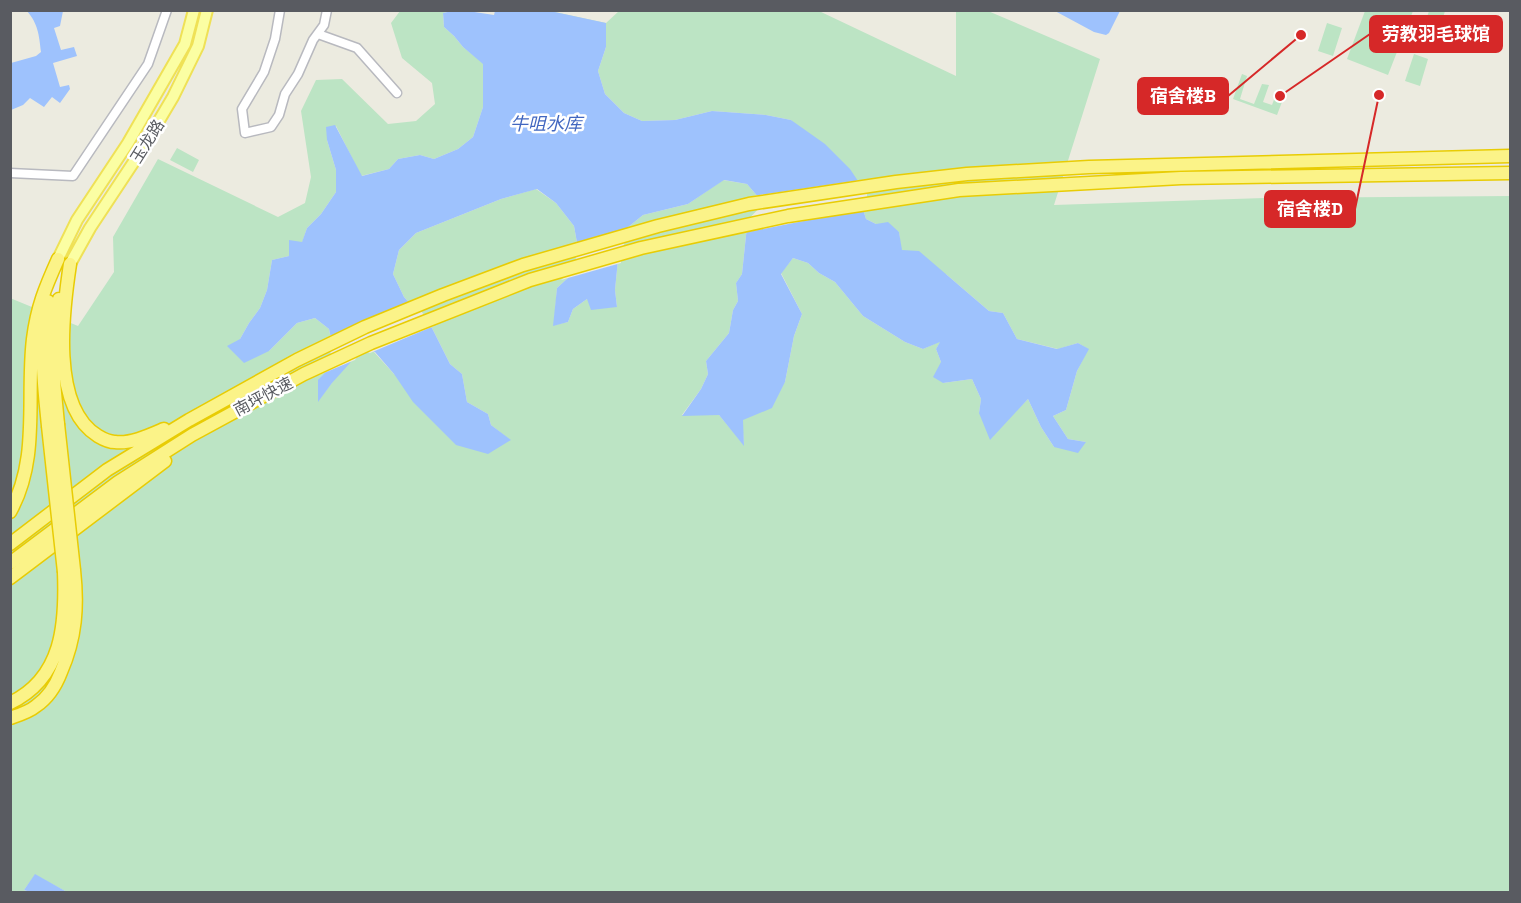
<svg xmlns="http://www.w3.org/2000/svg" width="1521" height="903" viewBox="0 0 1521 903" font-family="'Space Grotesk','Noto Sans SC',sans-serif">
<style>
.green{fill:#bce4c4}
.water{fill:#9ec2fd}
.pier{fill:#ecebe0}
.lines{fill:none;stroke-linecap:round;stroke-linejoin:round}
.minor-casing{stroke:#b8b9bf;stroke-width:11}
.major-casing{stroke:#efe156;stroke-width:14}
.highway-casing{stroke:#e8cc04;stroke-width:15}
.minor{stroke:#fff;stroke-width:8}
.major{stroke:#fbfea3;stroke-width:10}
.highway{stroke:#fbf388;stroke-width:12}
.highway-bridge-casing{stroke:#e8cc04;stroke-width:15;stroke-linecap:butt}
.highway-bridge{stroke:#fbf388;stroke-width:12}
.labels{text-anchor:middle;stroke-width:5;stroke-linejoin:round;paint-order:stroke}
.street-label{font-size:16px;fill:#595b61;stroke:#fff}
.water-label{font-size:18px;font-style:italic;fill:#4267c0;stroke:#fff}
.leader{fill:none;stroke:#d62828;stroke-width:2}
.callout-dot{fill:#d62828;stroke:#fff;stroke-width:2}
.callout{fill:#d62828;stroke:#d62828;stroke-width:2}
.callout-label{font-size:18px;text-anchor:middle;font-weight:bold;fill:#fff}
</style>
<rect width="100%" height="100%" fill="#ecebe0"/>
<path class="green" d="M400 11H452L443 13 444 27 454 36 463 47 483 63V107L473 137 458 149 434 159 420 155 398 159 389 169 361 176 336 126 327 140 336 170V192L321 214 307 228 302 243 289 256 272 260 267 290 260 308 249 323 240 339 269 351 297 323 315 318 329 329 334 356 318 401 359 347 374 352 394 374 510 440 491 425 488 414 467 402 462 374 450 364 432 328 404 297 393 274 399 250 416 233 501 199 536 189 556 203 574 226 580 259 570 276 557 288 554 325 568 322 573 309 587 299 617 307 615 290 619 250 627 228 643 215 688 204 723 180 747 184 766 206 747 226 742 274 736 283 738 301 733 310 729 333 706 361 708 374 701 389 682 415H719L744 445 742 420 785 382 794 336 802 314 781 273 793 258 808 263 819 273 835 282 863 316 905 342 923 349 941 341 936 349 941 362 943 383 972 379 981 399 979 413 1013 414 1028 399 1041 427 1054 447 1086 442 1068 439 1053 416 1066 410 1077 371 1088 349 1078 343 1058 349 1017 339 1003 313 989 311 947 275 901 250 899 232 876 224 866 219 863 209 791 120 766 115 712 111 675 120 642 121 624 113 605 94 598 71 606 47 550 11 606 23 619 11H819L956 76V11H988L1100 59 1054 205 1264 198 1510 196V892H67L35 875 24 890 30 892H11L10 298 78 326 114 272 113 237 158 159 278 217 305 203 311 177 301 111 316 80 342 79 388 124 416 121 435 104 432 83 402 58 391 23Z
M1365 11H1413L1388 75 1347 59Z
M1429 11H1445L1440 28 1425 23Z
M1327 23 1342 28 1333 56 1318 51Z
M1414 54 1428 59 1420 86 1405 81Z
M1242 74 1247 76 1240 99 1254 104 1262 84 1269 85 1263 102 1272 105 1278 89 1282 90V92L1285 94 1277 115 1233 99Z
M177 148 199 160 193 172 170 160Z"/>
<path class="water" d="M27 11H63L60 26 54 28 61 50 74 47 77 56 53 63 60 87 69 85 70 89 60 103 52 97 44 107 30 98 23 105 11 110V63L36 56 41 52C39 34 38 24 27 11Z
M452 11H468L494 15 495 11H550L606 23V47L598 71 605 94 624 113 642 121 675 120 712 111 766 115 791 120 825 144 850 169 864 190 863 209 866 219 876 224 888 222 899 232 902 250 919 251 989 311 1003 313 1017 339 1057 349 1078 343 1089 349 1077 371 1066 410 1053 416 1068 439 1086 442 1078 453 1054 447 1041 427 1028 399 990 440 979 413 981 399 972 379 943 383 933 377 941 362 936 349 940 342 923 349 905 342 863 316 835 282 819 273 808 263 793 258 781 274 802 314 794 336 785 382 772 408 743 420 744 446 719 415 682 416 701 389 708 374 706 361 729 333 733 310 738 301 736 283 742 274 747 226 766 206 747 184 724 180 688 204 643 215 627 228 619 250 615 290 617 307 591 310 587 299 573 309 568 322 553 326 557 288 570 276 580 259 574 226 556 203 537 189 501 199 416 233 399 250 393 274 404 297 432 328 450 364 462 374 467 402 488 414 491 425 511 440 488 454 456 445 413 402 394 374 375 352 360 347 350 363 332 383 318 402V380C338 361 334 353 329 329L315 318 297 323 269 351 244 363 227 346 240 339 249 323 260 308 267 290 272 260 289 256V240L302 242 307 228 321 214 336 192V170L327 140 326 127 335 125 362 176 389 169 398 159 420 155 434 159 458 149 473 137 483 107V64L463 47 454 36 444 27 443 13Z
M1055 11H1120L1109 33 1106 35 1094 32Z
M35 874 67 892H30L24 890Z"/>
<path class="pier" d="M861 180 867 189V211L839 214 743 233 744 224 762 205 753 196Z
M629 230 622 250 621 263 561 280 568 274 576 258 574 244Z
M412 301 434 326 370 353 361 350 355 360 319 375 325 370 331 356 328 337Z"/>
<g class="lines">
<defs>
<path id="minor" d="M280 10 275 39 264 72 242 109 245 133 271 127 279 115 285 94 298 74 313 40 324 25 327 10
M318 34 357 48 397 93
M10 173 73 176 148 64 167 10"/>
<path id="major" d="M58 259 77 220 128 143 185 44 194 10
M70 264 90 228 141 151 173 97 198 46 207 10"/>
<path id="highway" d="M70 264C63 310 50 407 98 436 103 439 110 442 115 442 131 444 150 435 164 429
M48 301C38 343 44 384 48 426
M58 424C54 381 48 342 59 299
M10 512C40 459 26 397 33 339 37 307 45 288 58 259
M10 544 107 470 189 420 297 360 365 327 443 295 523 265 658 226 749 204 896 182 967 174 1089 167 1510 156
M10 563 118 482 192 435 304 374 371 343 530 280 641 248 788 216 959 190 1181 178 1510 173
M10 578 165 461
M10 703C63 678 66 623 64 572
M10 718C19 715 29 712 36 706 48 698 56 685 61 672 76 638 78 606 74 570"/>
</defs>
<use href="#minor" class="minor-casing"/>
<use href="#major" class="major-casing"/>
<use href="#highway" class="highway-casing"/>
<use href="#minor" class="minor"/>
<use href="#major" class="major"/>
<use href="#highway" class="highway"/>
<defs>
<path id="highway-bridge" d="M58 424 74 570
M48 426 64 572"/>
</defs>
<use href="#highway-bridge" class="highway-bridge-casing"/>
<use href="#highway-bridge" class="highway-bridge"/>
</g>
<g class="labels">
<g class="street-label">
<text transform="translate(147 141) rotate(-58)" y="6">玉龙路</text>
<text transform="translate(263 396) rotate(-28)" y="6">南坪快速</text>
</g>
<g class="water-label">
<text x="546" y="130">牛咀水库</text>
</g>
</g>
<path class="leader" d="M1280 96L1370 34M1301 35L1228 96M1379 95L1355 209"/>
<g class="callout-dot">
<circle cx="1280" cy="96" r="6"/>
<circle cx="1301" cy="35" r="6"/>
<circle cx="1379" cy="95" r="6"/>
</g>
<g class="callout">
<rect x="1370" y="16" width="132" height="36" rx="6"/>
<rect x="1138" y="78" width="90" height="36" rx="6"/>
<rect x="1265" y="191" width="90" height="36" rx="6"/>
</g>
<g class="callout-label">
<text x="1436" y="40">劳教羽毛球馆</text>
<text x="1183" y="102">宿舍楼B</text>
<text x="1310" y="215">宿舍楼D</text>
</g>
<rect width="1521" height="903" fill="none" stroke="#595b61" stroke-width="24"/>
</svg>
